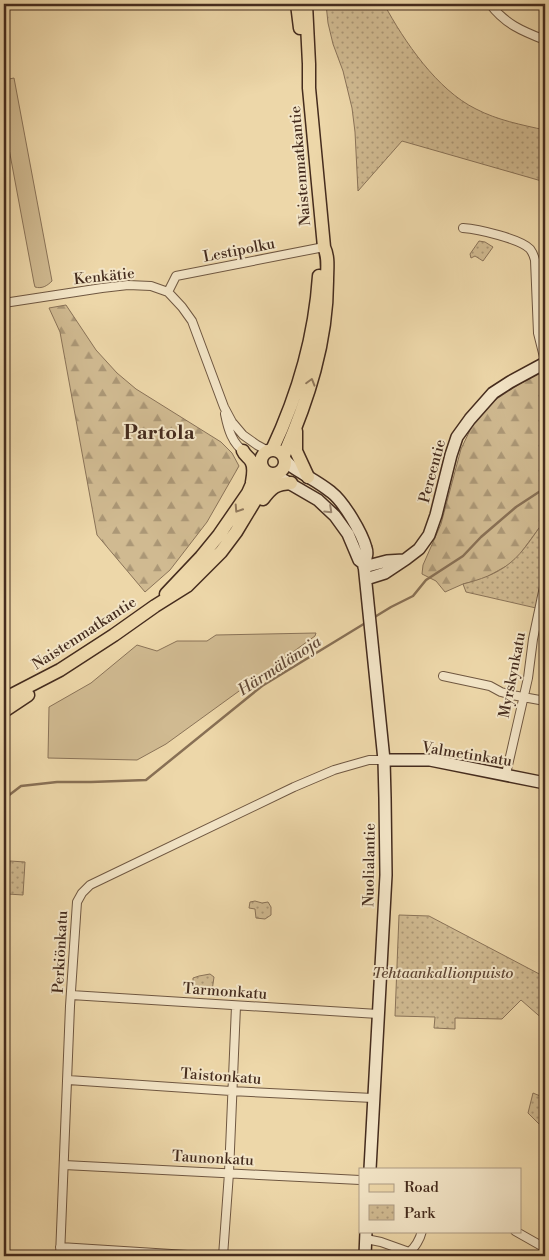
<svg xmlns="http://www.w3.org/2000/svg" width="549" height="1260" viewBox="0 0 549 1260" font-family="'Libre Bodoni',serif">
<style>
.green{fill:#d0ba91;stroke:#8a7358}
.forest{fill:url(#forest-firs);stroke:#8a7358}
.park{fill:url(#park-dots);stroke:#8a7358}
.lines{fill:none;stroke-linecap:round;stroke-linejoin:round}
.stream{stroke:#887055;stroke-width:2.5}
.street-casing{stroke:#6f5741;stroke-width:10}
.secondary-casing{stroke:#452c1e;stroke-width:14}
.primary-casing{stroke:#452c1e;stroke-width:15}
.street{stroke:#f3e5c7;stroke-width:8}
.secondary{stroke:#f3e5c7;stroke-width:11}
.primary{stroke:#edd7a9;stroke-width:12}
.oneway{stroke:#91795d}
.oneway2{stroke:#9c8872}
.labels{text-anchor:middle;stroke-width:4;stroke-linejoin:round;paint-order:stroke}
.street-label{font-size:15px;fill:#452c1e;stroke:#f3e5c7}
.park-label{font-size:15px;font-style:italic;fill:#614835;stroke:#f3e5c7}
.water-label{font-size:16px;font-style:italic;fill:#614835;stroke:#f3e5c7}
.district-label{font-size:20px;font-weight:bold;fill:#452c1e;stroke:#f3e5c7}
</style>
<defs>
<pattern id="forest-firs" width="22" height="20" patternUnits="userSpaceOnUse" patternTransform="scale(1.25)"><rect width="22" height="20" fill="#d0ba91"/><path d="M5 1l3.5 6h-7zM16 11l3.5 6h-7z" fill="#ab9776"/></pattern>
<pattern id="park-dots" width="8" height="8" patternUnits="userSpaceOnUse" patternTransform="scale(1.25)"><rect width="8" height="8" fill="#d0ba91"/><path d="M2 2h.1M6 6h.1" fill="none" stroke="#ab9776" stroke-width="1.8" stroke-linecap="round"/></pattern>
</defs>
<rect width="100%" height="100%" fill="#edd7a9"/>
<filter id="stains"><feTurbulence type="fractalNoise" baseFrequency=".004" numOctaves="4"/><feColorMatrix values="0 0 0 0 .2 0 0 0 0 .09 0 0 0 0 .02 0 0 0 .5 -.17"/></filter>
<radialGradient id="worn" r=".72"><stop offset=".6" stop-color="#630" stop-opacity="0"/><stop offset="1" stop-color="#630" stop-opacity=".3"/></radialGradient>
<path class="green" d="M14 78 52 281C47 286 42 289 35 287L34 283 4 122V80Z
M316 633 315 636 166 744 137 760 48 758 49 707 91 683 137 645 157 651 177 641H207L216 635Z"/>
<path class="forest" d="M66 305 96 350 117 373 136 389 221 442 232 453 239 466 207 522 170 570 145 592 97 535 60 332 49 308Z
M545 371V520L520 554 510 564 483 579 463 584 445 592 436 581 422 574 423 565 441 524 461 449 473 424 489 404 521 383Z"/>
<path class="park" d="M326 4H384C404 41 437 90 476 109 497 120 522 125 545 130V182L402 141 358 191 355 132 352 108 343 71 333 44 328 23Z
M479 241 485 242 493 247 483 261 475 256 471 258 470 254Z
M545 520V566L536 608 466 592 463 584C479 580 497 574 510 563 524 552 534 534 545 520Z
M10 861 25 862 23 895 8 894Z
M255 901 262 903 268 902 271 907V915L265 919 256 918 255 909 249 908 250 902Z
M399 915 429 916 545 977V1021L521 1000 502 1019 455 1018V1029L434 1028 435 1017 395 1016Z
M210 974 214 977 212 991 193 989V978L199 976Z
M533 1093 545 1098V1119L539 1124 528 1113Z"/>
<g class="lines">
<path class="stream" d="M373 618 391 607 413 596 426 580 463 556 481 537 516 507 545 488
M4 799 21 786 57 782H91L146 780 262 686 367 622"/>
<defs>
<path id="street" d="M490 4C505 24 522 31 545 40
M463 228C478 229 521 239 530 249 533 253 534 256 535 260L538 333 545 361
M168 292 176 276 324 247
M4 303 102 288 128 285 151 286 168 292 182 307 192 321 224 407 232 422 243 435 257 445 268 451
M225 414C228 429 232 444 246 453
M443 676 490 686 501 692 512 695 545 701
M506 774 528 678 533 639 545 582
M545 949V947
M71 995 378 1014
M68 1080 231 1091 373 1098
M64 1165 360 1180
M515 1231 545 1248
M366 1239 381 1242 409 1252C415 1248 420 1239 422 1231
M60 1247 203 1256
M60 1256 70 1006 77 902 82 893 90 885 294 787 334 770 369 760H384
M223 1256 229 1173 236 1006"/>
<path id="secondary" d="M286 461 291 466C304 475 319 482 331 492 344 502 362 533 366 548 368 554 366 558 364 564L384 760 385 798 386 875 370 1169
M275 475 318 500 335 516 348 534 359 560 364 564
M364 567 387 561 404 560
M366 579 385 573 406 559 419 549 429 535 436 515 451 455 457 437 470 419 493 393 510 382 545 363
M384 760H430L545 783
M365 1256 366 1231"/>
<path id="primary" d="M297 4 300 28
M296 431V451L308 477
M261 462a12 12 0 1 1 24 0a12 12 0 1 1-24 0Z
M272 450C298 395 315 337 319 276
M243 451C245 456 249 457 251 461 255 467 253 476 252 482
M284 455C308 400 327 342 327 281 327 268 329 258 324 247L309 88V64L306 4
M263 499C272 487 276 484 291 483
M166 594 201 557 219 535 248 493 252 484 262 467
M4 699 60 670 114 635 155 606 187 586 221 552 236 532 271 474
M4 711 28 695"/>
</defs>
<use href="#street" class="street-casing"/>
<use href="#secondary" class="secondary-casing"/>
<use href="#primary" class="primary-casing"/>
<use href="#street" class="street"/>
<use href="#secondary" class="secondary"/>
<use href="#primary" class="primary"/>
</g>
<defs><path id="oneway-chevron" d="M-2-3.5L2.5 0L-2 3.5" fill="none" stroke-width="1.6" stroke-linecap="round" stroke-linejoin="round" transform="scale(1.25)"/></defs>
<g class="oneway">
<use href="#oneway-chevron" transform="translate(311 382) rotate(-74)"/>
<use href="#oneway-chevron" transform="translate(238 509) rotate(123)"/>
</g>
<use class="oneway2" href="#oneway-chevron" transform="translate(329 510) rotate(43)"/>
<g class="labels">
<g class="street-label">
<text transform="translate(300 166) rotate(-95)" y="5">Naistenmatkantie</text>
<text transform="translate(239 250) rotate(-11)" y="5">Lestipolku</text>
<text transform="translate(104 276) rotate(-6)" y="5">Kenkätie</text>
<text transform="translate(432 471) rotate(-75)" y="5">Pereentie</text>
<text transform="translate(84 633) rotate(-33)" y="5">Naistenmatkantie</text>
<text transform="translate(512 675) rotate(-79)" y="5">Myrskynkatu</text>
<text transform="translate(467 754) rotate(9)" y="5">Valmetinkatu</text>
<text transform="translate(369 865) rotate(-89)" y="5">Nuolialantie</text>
<text transform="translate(60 952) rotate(-87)" y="5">Perkiönkatu</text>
<text transform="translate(225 991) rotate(4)" y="5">Tarmonkatu</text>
<text transform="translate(221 1076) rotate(4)" y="5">Taistonkatu</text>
<text transform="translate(213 1158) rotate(3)" y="5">Taunonkatu</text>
</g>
<g class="park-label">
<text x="443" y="978">Tehtaankallionpuisto</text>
</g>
<g class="water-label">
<text transform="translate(279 665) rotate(-33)" y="6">Härmälänoja</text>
</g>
<g class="district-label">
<text x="159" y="439">Partola</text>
</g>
</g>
<rect width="549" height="1260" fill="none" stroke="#edd7a9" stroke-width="20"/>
<rect x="5" y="5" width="539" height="1250" fill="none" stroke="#452c1e" stroke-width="2.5"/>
<rect x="10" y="10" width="529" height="1240" fill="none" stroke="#452c1e"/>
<rect x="359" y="1168" width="162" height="65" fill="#f3e5c7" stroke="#ad9b83"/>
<rect x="369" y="1184" width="25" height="8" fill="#edd7a9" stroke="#ad9b83"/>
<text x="404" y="1192" font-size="15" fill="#452c1e">Road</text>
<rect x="369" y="1205" width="25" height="15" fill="url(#park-dots)" stroke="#ad9b83"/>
<text x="404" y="1218" font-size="15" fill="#452c1e">Park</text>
<rect width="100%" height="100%" filter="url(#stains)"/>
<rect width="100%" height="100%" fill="url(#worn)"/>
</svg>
